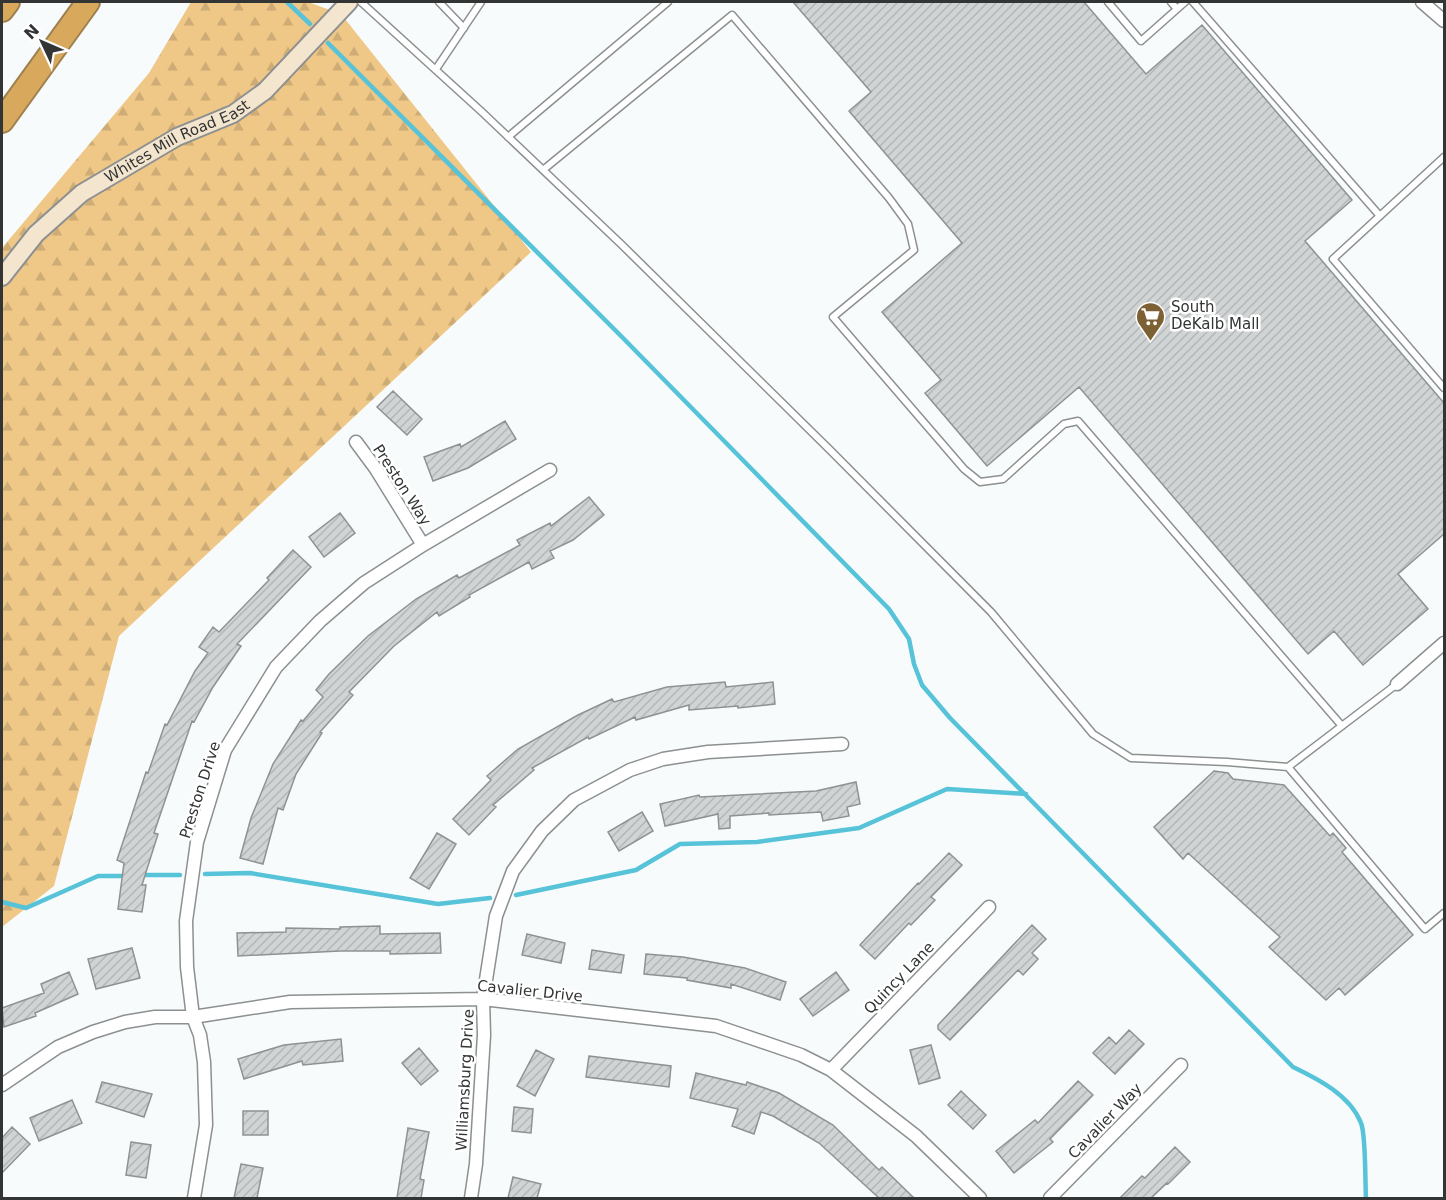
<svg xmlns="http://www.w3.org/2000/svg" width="1446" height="1200" viewBox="0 0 1446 1200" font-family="'DejaVu Sans',sans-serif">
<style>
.forest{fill:url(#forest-firs)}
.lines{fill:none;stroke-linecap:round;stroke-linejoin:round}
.stream{stroke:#56c3d8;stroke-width:4.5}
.building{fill:url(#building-hatch);stroke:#8e9293;stroke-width:1.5}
.lane-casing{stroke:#8c9091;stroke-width:9}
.street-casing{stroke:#8c9091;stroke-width:15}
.secondary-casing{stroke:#8c9091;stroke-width:20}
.highway-casing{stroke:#9e804e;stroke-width:26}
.lane{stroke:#fff;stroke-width:6}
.street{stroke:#fff;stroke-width:12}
.secondary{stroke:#f3e5ce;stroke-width:16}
.highway{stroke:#d8a95c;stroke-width:22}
.labels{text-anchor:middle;stroke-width:5;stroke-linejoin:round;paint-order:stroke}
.street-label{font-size:15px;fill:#333535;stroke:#fff}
.poi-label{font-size:15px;fill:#333535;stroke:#fff;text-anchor:start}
</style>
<defs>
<pattern id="forest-firs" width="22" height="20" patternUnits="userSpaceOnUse" patternTransform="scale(1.5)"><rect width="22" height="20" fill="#efc787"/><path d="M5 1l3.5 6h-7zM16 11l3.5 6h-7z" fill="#cdac75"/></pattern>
<pattern id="building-hatch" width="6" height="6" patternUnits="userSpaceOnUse" patternTransform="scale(1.5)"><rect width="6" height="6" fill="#d0d4d5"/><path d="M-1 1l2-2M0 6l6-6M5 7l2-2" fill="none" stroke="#b3b7b7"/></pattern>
</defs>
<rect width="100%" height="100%" fill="#f7fbfc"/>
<path class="forest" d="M191 2H308L341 14 531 252 119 636 54 886 2 927V248L149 73Z"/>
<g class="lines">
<path class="stream" d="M287 2 310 24
M328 43 622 337 889 609 909 639 914 664 922 685 950 718 1293 1067C1318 1079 1350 1095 1361 1123 1366 1134 1365 1183 1366 1198
M205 874 250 873 438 904 490 898
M141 875H180
M516 895 636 870 680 844 757 842 859 828 947 789 1026 794
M2 902 26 908 98 876H127"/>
</g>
<path class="building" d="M793 2H1084L1146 74 1202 25 1352 200 1305 241 1444 403V534L1398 574 1428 609 1363 665 1334 631 1308 654 1079 387 987 466 925 393 941 380 882 312 962 243 849 111 871 92Z
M393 391 422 419 407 435 377 407Z
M505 421 516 439 468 468 433 481 424 457 460 444 461 447Z
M589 497 604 515 573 540 550 551 554 558 532 569 529 562 469 595 470 597 439 616 437 612 394 646 349 692 353 695 320 732 322 733 296 774 283 810 278 808 263 864 240 858 251 818 273 764 301 720 303 721 323 697 316 690 329 674 368 636 416 599 457 575 459 578 520 545 517 540 550 523 551 526Z
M340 513 355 533 324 557 309 537Z
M293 550 311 567 237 644 241 646 213 687 194 722 192 721 154 833 158 834 142 885H146L142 912 118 909 124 863 117 860 146 772 148 773 165 724 167 725 195 671 208 653 199 647 213 627 219 632 269 580 267 578Z
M725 682 726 687 773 682 775 704 738 708V706L689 710V705L636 720 635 717 589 739 588 737 532 768 534 770 493 805 496 807 469 835 453 819 491 780 487 776 518 749 578 715 612 699 614 702 667 687Z
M1214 771 1228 773 1233 779 1284 785 1330 836 1333 833 1346 848 1342 852 1413 935 1345 995 1339 988 1326 1000 1269 947 1280 937 1188 853 1183 859 1154 827Z
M856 782 860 804 847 807 849 816 823 821 821 812 769 815V813L730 816V828L719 829 718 814 665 826 660 804 699 795 700 797 816 791Z
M642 812 653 831 619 851 608 832Z
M437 833 456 844 429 889 410 878Z
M949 853 962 865 931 897 935 900 911 925 909 923 875 959 860 945 918 883 919 884Z
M1032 925 1046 939 1032 953 1038 959 1023 975 1018 970 950 1040 938 1029V1025Z
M380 926V934L440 933 441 953 390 954V951H340L238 956 237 933 286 932V928L340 929V927Z
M527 934 565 943 561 963 522 955Z
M132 948 140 978 96 989 88 959Z
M592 950 624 955 621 973 589 969Z
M646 954 683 957 745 968 786 982 780 1000 731 984V988L687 980V978L644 974Z
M69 972 78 994 35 1013 36 1016 4 1027 2 1008 44 993 41 984Z
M836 972 849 990 813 1016 800 999Z
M1129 1030 1144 1044 1115 1074 1093 1053 1109 1037 1116 1044Z
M341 1039 343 1061 303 1065 302 1061 244 1079 238 1059 284 1045Z
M931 1045 940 1078 919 1084 910 1050Z
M419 1048 438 1071 421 1085 402 1063Z
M536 1050 554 1059 535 1096 517 1086Z
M589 1056 671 1066 669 1087 586 1077Z
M696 1073 746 1085 747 1082 779 1093 833 1125 879 1170 882 1167 914 1198H879L819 1143 773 1116 761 1112 754 1134 732 1126 738 1109 690 1098Z
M1078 1081 1093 1095 1050 1139 1053 1142 1014 1173 996 1151 1035 1120 1038 1123Z
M102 1082 152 1094 144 1117 96 1102Z
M961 1091 986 1115 973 1129 948 1105Z
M72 1100 82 1123 39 1141 30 1118Z
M514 1107 533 1109 531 1133 512 1131Z
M243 1111H268V1135H243Z
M12 1127 30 1144 2 1173V1138Z
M408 1128 429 1132 420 1179 424 1180 421 1198H397Z
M131 1142 151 1145 146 1178 126 1175Z
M1175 1147 1190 1162 1168 1184 1167 1183 1151 1198H1120L1142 1176 1145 1178Z
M241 1164 263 1168 257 1198H234Z
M513 1177 541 1184 537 1198H508Z"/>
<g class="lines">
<defs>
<path id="lane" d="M361 2 482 112 622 245 831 451 991 612 1093 734 1131 758 1227 762 1288 767 1397 684
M439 2 464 28
M1108 2 1141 41 1185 2
M1171 2 1177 9
M1193 2 1380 216
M436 69 481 2
M508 137 668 2
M1444 157 1333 259 1444 388
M543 170 732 15 889 198 908 224 914 250 833 317 964 469 980 482 1003 479 1064 424 1078 421 1342 726
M1288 767 1425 929 1444 913"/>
<path id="street" d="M1422 2 1444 21
M356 442 376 469 423 545
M1397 684 1444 643
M831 1070 989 907
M2 1085 58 1047 93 1032 125 1022 155 1017H193L290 1002 483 999 716 1026 801 1055 831 1070 916 1136 980 1198
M194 1198 206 1125 204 1062 200 1035 193 1017 187 967 186 921 197 842 225 750 276 667 320 621 364 583 423 545 550 470
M471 1198 476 1164 484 1035 483 999 496 916 513 871 542 831 574 800 630 770 663 759 708 752 842 744
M1050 1198 1181 1065"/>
<g id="secondary">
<path id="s1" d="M2 277 36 234 82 193 177 137 233 114 265 91 349 2"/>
</g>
<path id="highway" d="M2 10 8 2
M2 121 88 2"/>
</defs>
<use href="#lane" class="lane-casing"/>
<use href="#street" class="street-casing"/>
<use href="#secondary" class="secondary-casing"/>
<use href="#highway" class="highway-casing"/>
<use href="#lane" class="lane"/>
<use href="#street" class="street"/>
<use href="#secondary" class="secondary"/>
<use href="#highway" class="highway"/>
</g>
<defs>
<symbol id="supermarket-pin" viewBox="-11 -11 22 30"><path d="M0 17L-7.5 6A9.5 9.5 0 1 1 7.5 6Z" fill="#7d6134" stroke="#fff"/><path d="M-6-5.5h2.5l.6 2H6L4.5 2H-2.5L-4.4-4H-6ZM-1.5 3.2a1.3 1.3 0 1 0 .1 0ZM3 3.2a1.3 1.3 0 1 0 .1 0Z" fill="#fff"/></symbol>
</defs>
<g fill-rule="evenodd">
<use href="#supermarket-pin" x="1134" y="300" width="33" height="45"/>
</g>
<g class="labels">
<g class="street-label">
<text dy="5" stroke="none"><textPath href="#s1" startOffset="225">Whites Mill Road East</textPath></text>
<text transform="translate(402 485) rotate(57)" y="5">Preston Way</text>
<text transform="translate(200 790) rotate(-72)" y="5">Preston Drive</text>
<text transform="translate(899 978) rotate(-46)" y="5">Quincy Lane</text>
<text transform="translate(530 991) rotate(6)" y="5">Cavalier Drive</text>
<text transform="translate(465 1080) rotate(-87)" y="5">Williamsburg Drive</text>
<text transform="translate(1105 1121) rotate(-46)" y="5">Cavalier Way</text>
</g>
<g class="poi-label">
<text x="1171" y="312">South<tspan x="1171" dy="17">DeKalb Mall</tspan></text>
</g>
</g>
<rect width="1446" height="1200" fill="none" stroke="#333535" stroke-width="6"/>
<g transform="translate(42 42) rotate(314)" stroke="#ffffff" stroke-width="4.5" paint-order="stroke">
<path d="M0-4.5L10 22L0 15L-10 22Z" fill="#333535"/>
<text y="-9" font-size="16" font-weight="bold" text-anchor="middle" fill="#333535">N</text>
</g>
</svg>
